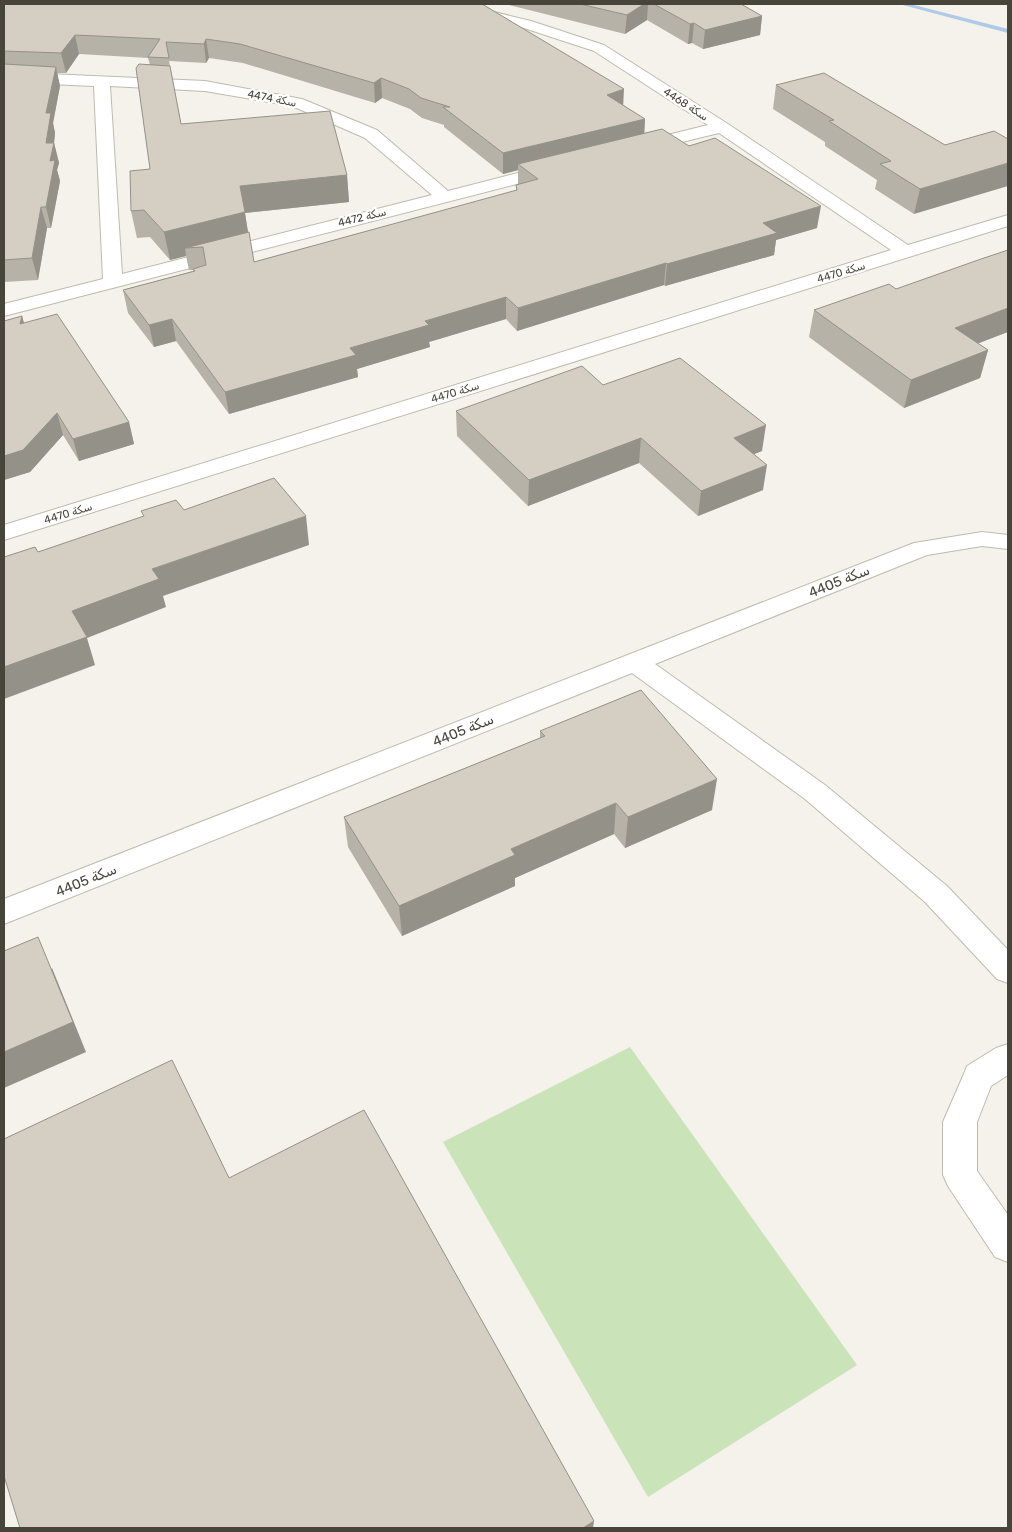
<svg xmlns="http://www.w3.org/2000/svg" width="1012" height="1532" viewBox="0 0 1012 1532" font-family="Rubik,Vazirmatn,sans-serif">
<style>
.green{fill:#cae3b9}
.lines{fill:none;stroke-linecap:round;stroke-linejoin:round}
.stream{fill:#afc9e9;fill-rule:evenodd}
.minor-casing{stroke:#bebbae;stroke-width:2}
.minor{fill:#fff;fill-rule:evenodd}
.wall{fill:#b6b2a7;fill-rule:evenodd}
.shaded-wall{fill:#949188}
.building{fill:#d4cfc2;stroke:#949188}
.labels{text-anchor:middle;stroke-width:4.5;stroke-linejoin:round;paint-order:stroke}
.far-street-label{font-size:11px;fill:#47443a;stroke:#fff}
.street-label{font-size:14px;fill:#47443a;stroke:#fff}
</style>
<rect width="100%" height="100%" fill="#f4f2eb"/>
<path class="green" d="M630 1047 857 1365 648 1497 443 1142Z"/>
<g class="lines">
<path class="stream" d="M899 4H910L1008 29V33Z"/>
<defs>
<path id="minor" d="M438 4H461L531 21 604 45 728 124 908 245 1008 215V226L4 540V525L891 250 719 133 641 152 635 151 633 147 635 143 708 125 594 51 521 27 440 7Z
M4 72 205 81 302 99 377 130 448 191 553 164 559 165 562 169 559 173 4 316V304L103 279 94 86 4 82ZM110 86 205 91 292 106 365 138 432 195 122 274Z
M982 532 1008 535V549L982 546 927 555 655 664 825 785 947 886 1008 950V983L997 979 925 902 805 799 632 673 4 924V899L914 543Z
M1008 1044V1075L991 1086 977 1122V1171L1008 1215V1262L995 1257 948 1186 943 1175V1122L963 1076 967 1066 996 1048Z"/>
</defs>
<use href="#minor" class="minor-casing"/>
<use href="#minor" class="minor"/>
</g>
<path class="wall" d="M4 4 623 105 645 119 644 133 817 228 776 240 774 255 665 286 664 285 517 331 506 319 429 342 430 347 357 369 358 377 229 414 176 341 154 347 128 313 123 290 193 271V270H189L186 256 170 260 150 237 137 238 131 211 150 169V65L148 58 79 54 66 73H57L60 86 53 123 55 133 54 143 59 163 57 170 60 181 51 228H47L38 280 4 282ZM209 58 243 63 375 103 382 98 410 109 422 118 444 125V127L503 174 518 170V185H516V191L254 262 248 232 245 213 349 202 347 175 181 124 169 61 206 63Z
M505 4H741L762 16 760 35 703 49 692 43 688 44 647 20 625 34Z
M776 85 945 145 914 214 875 189 877 180 825 146V142L773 109Z
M814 310 979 344 988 350 980 378 904 408 809 337Z
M22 316 24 323 129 422 134 444 79 461 63 435 30 472 4 480V321Z
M456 411 762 451 754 454 763 490 698 516 639 463 528 506 457 436Z
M540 731 712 810 625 848 614 834 515 878V886L402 936 348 847 344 817 540 738Z"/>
<path class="shaded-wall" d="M644 4H648L647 20 625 34 627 15Z
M762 16 760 35 703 49 705 30Z
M694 23 692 43 688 44 690 24Z
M75 35 79 54 66 73 61 53Z
M206 39 209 58 206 63 204 44Z
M56 67 60 86 53 123 55 133 54 143 59 163 57 170 60 181 51 228 46 207V113Z
M381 78 382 98 375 103 374 83Z
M624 89 623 109 607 95Z
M645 119 644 139 518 164V170L503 174V153Z
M1008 163V186L914 214 920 189Z
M347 175 349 202 245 213 249 239 203 247 185 248 186 256 170 260 164 232 240 186Z
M821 206 817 228 776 240 774 255 665 286 667 264 763 223Z
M41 207 47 228 38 280 32 258Z
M666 263 664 285 517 331 518 308Z
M506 297V319L429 342 430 347 357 369 358 377 229 414 225 392 425 321Z
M1008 308V332L948 355 955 328Z
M22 316 28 338 20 324Z
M172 319 176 341 154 347 149 325Z
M988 350 980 378 904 408 911 380Z
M57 413 63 435 30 472 4 480V456Z
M129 422 134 444 79 461 73 439Z
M766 425 762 451 731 463 734 438Z
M641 438 639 463 528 506 529 480Z
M767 465 763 490 698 516 701 491Z
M306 516 309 545 163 596 166 607 87 638 95 665 4 699V667L72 611 152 569Z
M717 779 712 810 625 848 628 817Z
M616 803 614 834 515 878V886L402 936 399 906 511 849Z
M52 968 86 1052 4 1088V1052Z
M594 1521 593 1528H583Z"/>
<path class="building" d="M4 4H482L624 89 607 95 645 119 503 153 443 107H450L421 98 409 89 381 78 374 83 240 44 206 39 204 44 166 42 169 58 148 57 160 39 75 35 61 53 4 51Z
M580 4H644L627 15Z
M654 4H741L762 16 705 30 694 23 690 24Z
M4 64 56 67 46 113H51L46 143H54L50 161 55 160 46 207H41L32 258 4 260Z
M139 64 170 66 181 124 330 111 347 175 240 186 245 212 164 232 144 210 131 211 130 171 150 169 136 68Z
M824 73 945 145 994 131 1008 139V163L920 189 880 164 891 161 829 121 834 120 776 85Z
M662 129 689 146 715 138 821 206 763 223 777 233 667 264 666 263 518 308 506 297 425 321 429 325 350 348 356 355 225 392 172 319 149 325 123 290 195 271 193 269 206 265 203 247 185 248 249 232 254 262 517 190 516 185 538 179 518 164Z
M1008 250V308L955 328 988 350 911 380 814 310 889 284 896 289 981 259Z
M57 314 129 422 73 439 57 413 23 450 4 456V321L22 316 20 324Z
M680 358 766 425 734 438 767 465 701 491 641 438 529 480 456 411 582 366 603 385Z
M274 478 306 516 152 569 159 579 72 611 87 637 4 667V557L35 547 38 552 144 516 141 511 176 500 184 510Z
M641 690 717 779 628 817 616 803 511 849 515 855 399 906 344 817 545 736 540 731Z
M38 937 73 1022 4 1052V951Z
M172 1060 229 1178 364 1110 594 1521 583 1528H20L4 1476V1139Z"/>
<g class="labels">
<g class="far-street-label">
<text transform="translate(272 98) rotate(11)" y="4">سكة 4474</text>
<text transform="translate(686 104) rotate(33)" y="4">سكة 4468</text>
<text transform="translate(362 217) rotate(-14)" y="4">سكة 4472</text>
<text transform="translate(841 272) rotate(-17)" y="4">سكة 4470</text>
<text transform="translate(455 392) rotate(-17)" y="4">سكة 4470</text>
<text transform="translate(68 513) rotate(-17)" y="4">سكة 4470</text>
</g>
<g class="street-label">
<text transform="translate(839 581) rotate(-22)" y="5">سكة 4405</text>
<text transform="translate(463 730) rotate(-22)" y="5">سكة 4405</text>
<text transform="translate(86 880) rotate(-22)" y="5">سكة 4405</text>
</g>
</g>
<rect width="1012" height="1532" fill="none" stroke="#47443a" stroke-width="10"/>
</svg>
